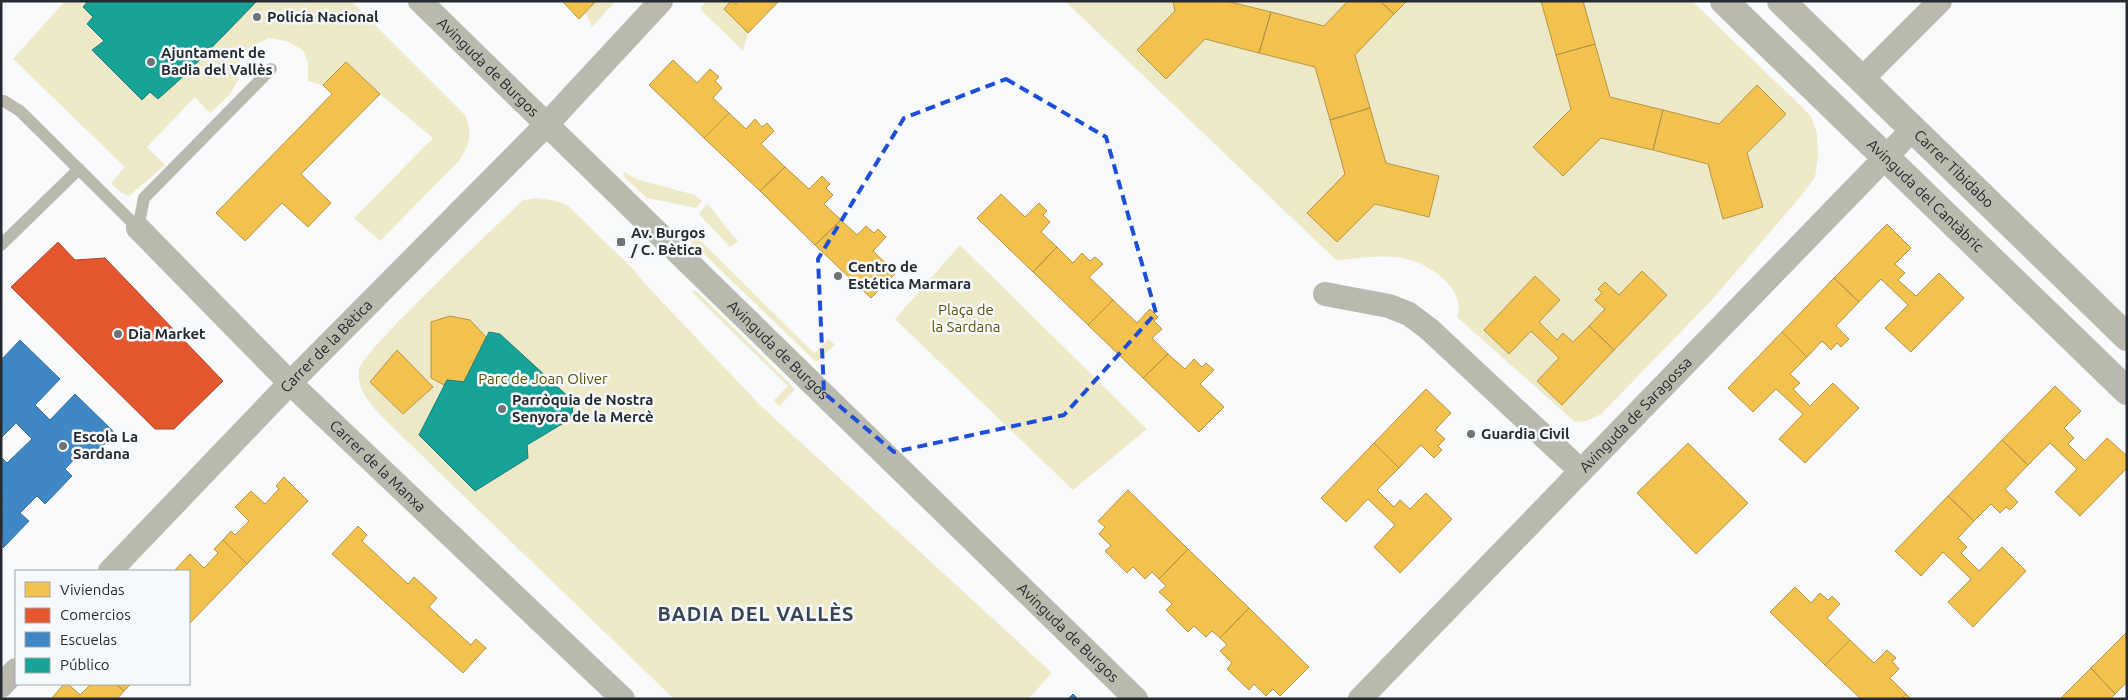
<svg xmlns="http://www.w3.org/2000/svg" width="2128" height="700" viewBox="0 0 2128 700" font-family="Ubuntu,sans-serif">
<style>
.green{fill:#ede8c6}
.homes{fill:#f2c14e;stroke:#b49445}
.shops{fill:#e4572e;stroke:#ab4a2f}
.schools{fill:#3f88c5;stroke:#376c99}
.public{fill:#17a398;stroke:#1b7f79}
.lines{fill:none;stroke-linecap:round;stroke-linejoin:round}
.service{stroke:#bab9ae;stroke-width:12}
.minor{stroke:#bab9ae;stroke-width:24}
.tertiary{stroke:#bab9ae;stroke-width:28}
.marked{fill:none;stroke:#1d4ed8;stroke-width:4;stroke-dasharray:10 6;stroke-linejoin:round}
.poi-dot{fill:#6e7378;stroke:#f6f9fc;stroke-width:2}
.labels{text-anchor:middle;stroke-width:5;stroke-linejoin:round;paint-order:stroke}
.poi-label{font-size:15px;font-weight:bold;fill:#252b31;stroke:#f6f9fc;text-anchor:start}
.street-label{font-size:15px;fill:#252b31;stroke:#f6f9fc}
.park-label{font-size:15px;fill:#5b5201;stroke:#f6f9fc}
.district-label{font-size:20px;font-weight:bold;letter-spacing:1px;fill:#394552;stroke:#f6f9fc}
</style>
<rect width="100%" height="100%" fill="#f7f9fb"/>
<path class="green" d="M65 1H351L465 115C473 134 470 145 458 162L380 241 354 218 433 138 380 94 346 62 323 85 308 81V62L303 50 286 41 269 38 250 47 239 63V78L230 94 210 113 195 97 147 147 165 165 129 196 120 192 111 183 125 167 13 59Z
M596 1H616L592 27 585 12Z
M707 1H779L748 33 743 51 700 9Z
M1065 1H1692L1811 116 1817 133 1818 157 1815 177 1801 196 1710 302 1601 414 1587 421 1575 422 1457 317C1458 312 1460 306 1458 301 1451 277 1419 258 1394 257 1375 255 1355 259 1336 260Z
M625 172 636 179 695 195 702 201 696 208 647 198 623 176Z
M538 198 556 201 568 206 633 269 645 284 762 407 1052 673 1028 699H674L381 416C370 403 356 388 359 369 363 351 500 222 523 200Z
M707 204C719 216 726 229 738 241L730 247 699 214Z
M688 228 814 353 829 339 835 345 816 362 678 229Z
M960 245 1147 429 1073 490 895 319Z
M695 290 795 389 779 406 774 400 788 386 692 292Z"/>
<path class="homes" d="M562 1H596L579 19Z
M731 1 736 4 739 1H779L748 33 724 9Z
M1173 1H1226L1271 12 1259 53 1205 39 1166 79 1137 50 1175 11Z
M1348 1H1380L1394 14 1355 55 1370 108 1330 120 1315 67 1259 53 1271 12 1324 26Z
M1380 1H1407L1394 14Z
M1541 1H1583L1595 44 1556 55Z
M1595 44 1610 97 1663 110 1653 150 1601 138 1563 176 1533 147 1571 109 1556 55Z
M673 60 697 83 710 69 719 77 715 81 722 88 713 98 729 113 704 138 649 85Z
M346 62 380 94 301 174 331 203 308 227 282 203 245 241 216 213 332 94 323 85Z
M1757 85 1786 114 1747 153 1763 207 1723 219 1708 164 1653 150 1663 110 1719 124Z
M1370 108 1386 163 1439 176 1429 217 1375 204 1337 242 1307 213 1345 174 1330 120Z
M729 113 746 129 755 119 762 127 767 123 774 131 761 144 785 167 760 191 704 138Z
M785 167 809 189 822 176 830 184 826 188 833 195 824 204 841 220 815 245 760 191Z
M1001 194 1025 217 1039 203 1047 211 1043 215 1050 222 1041 232 1057 247 1033 272 977 218Z
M841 220 857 235 866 226 874 233 878 229 886 237 873 251 896 273 871 298 815 245Z
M1887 224 1911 248 1895 264 1905 273 1898 280 1916 296 1939 273 1964 298 1911 352 1885 328 1908 305 1881 279 1859 302 1834 278Z
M1057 247 1073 263 1082 253 1090 261 1095 257 1103 264 1089 277 1113 300 1088 325 1033 272Z
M1642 271 1667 295 1614 350 1589 326 1605 309 1595 300 1602 293 1598 289 1605 282 1619 295Z
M1535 276 1560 300 1539 322 1557 340 1563 333 1573 342 1589 326 1614 350 1562 405 1537 381 1559 358 1531 331 1509 354 1484 330Z
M1834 278 1859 302 1836 326 1849 339 1841 347 1837 343 1831 350 1822 341 1807 357 1782 332Z
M1113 300 1137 323 1150 309 1158 317 1154 321 1162 329 1152 338 1168 354 1143 378 1088 325Z
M450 316 470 320 486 337 464 382 447 380 444 385 431 378V322Z
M1782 332 1807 357 1790 374 1800 383 1793 389 1810 406 1833 383 1859 408 1805 463 1779 439 1803 414 1776 389 1753 412 1728 388Z
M397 350 433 387 403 414 370 382Z
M1168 354 1185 369 1194 359 1202 367 1206 363 1214 370 1200 384 1224 407 1199 432 1143 378Z
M2055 386 2081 411 2064 428 2074 438 2068 444 2085 461 2107 438 2127 456V468L2080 516 2055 492 2077 469 2050 443 2028 465 2002 440Z
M1426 389 1451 413 1435 430 1445 439 1438 446 1442 450 1434 458 1421 445 1399 468 1374 443Z
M2002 440 2028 465 2005 489 2018 502 2010 510 2006 507 2000 513 1991 504 1974 521 1948 496Z
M1374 443 1399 468 1377 490 1394 507 1400 500 1410 509 1426 493 1452 519 1400 573 1374 547 1395 525 1368 499 1346 522 1321 498Z
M1688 443 1748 503 1696 554 1637 493Z
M284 477 308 501 247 564 223 540 231 531 235 535 249 521 235 507 251 491 265 504 279 489 276 486Z
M1128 490 1188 549 1159 579 1152 572 1145 579 1133 567 1127 573 1105 551 1111 546 1099 534 1105 527 1098 521Z
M1948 496 1974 521 1958 538 1967 547 1961 553 1979 571 2002 547 2026 571 1973 627 1948 602 1971 579 1943 552 1921 576 1895 551Z
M358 526 367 535 362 541 408 584 414 577 437 598 429 607 471 645 476 639 486 648 463 673 332 554Z
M223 540 247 564 189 624V571H174L190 554 204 568 218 553 214 549Z
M1188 549 1249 608 1220 638 1212 631 1206 637 1194 626 1188 632 1166 610 1172 604 1159 592 1166 586 1159 579Z
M1795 587 1811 603 1820 593 1828 600 1832 596 1840 604 1827 618 1850 640 1825 665 1770 612Z
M1249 608 1309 667 1280 696 1273 689 1266 696 1254 684 1249 690 1227 669 1232 663 1220 651 1227 645 1220 638Z
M2127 632V682L2115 694 2091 668Z
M1850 640 1874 663 1887 650 1896 658 1892 661 1899 669 1890 678 1906 694 1901 699H1861L1825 665Z
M2091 668 2115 694 2110 699H2060Z
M64 684H68L80 695 91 684H116L124 691 117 699H51Z
M116 684H131L124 691Z
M1906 694 1911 699H1901Z"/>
<path class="shops" d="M58 242 75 260 105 258 223 381 174 429H155L11 287Z"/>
<path class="schools" d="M20 340 60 379 35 405 50 420 75 394 115 433 88 461 80 453 65 469 72 476 45 504 37 496 20 513 29 521 3 548 1 457 7 463 32 439 16 423 1 438V360Z
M1073 694 1078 699H1068Z"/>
<path class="public" d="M88 1H257L186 74 158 99 150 92 142 100 92 50 104 41 87 24 93 17 83 7Z
M489 332 500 334 573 401 572 418 527 445 528 458 475 491 419 435 447 380 464 382Z"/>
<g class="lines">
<path class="service" d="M1 101H4L20 111 138 228
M138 228 144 198 271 69
M1 245 79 169"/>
<g class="minor">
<path id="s1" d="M420 1 1136 699"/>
<path d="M1861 80 1940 1"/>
<path id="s2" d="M138 228 290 383 623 699"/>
<path d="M1325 294 1389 306 1409 314 1429 329 1581 471"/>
<path id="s3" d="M110 571 290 383 547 124 661 1"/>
<path d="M1 686 16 670"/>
<path id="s4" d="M1360 699 1912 130"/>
</g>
<g class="tertiary">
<path id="s5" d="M1724 1 2127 391"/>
<path id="s6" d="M1781 1 2127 337"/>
</g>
</g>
<path class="marked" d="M1006 79 1106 137 1156 313 1064 415 894 452 824 393 818 259 904 118Z"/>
<g class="poi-dot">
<circle cx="257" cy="17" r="5"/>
<circle cx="151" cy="62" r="5"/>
<rect x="616" y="237" width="10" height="10" rx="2.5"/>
<circle cx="838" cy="276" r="5"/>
<circle cx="118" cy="334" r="5"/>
<circle cx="502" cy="409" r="5"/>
<circle cx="1471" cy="434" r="5"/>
<circle cx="63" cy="446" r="5"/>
</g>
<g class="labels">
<g class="poi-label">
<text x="267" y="22">Policía Nacional</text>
<text x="161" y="58">Ajuntament de<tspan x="161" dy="17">Badia del Vallès</tspan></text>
<text x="631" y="238">Av. Burgos<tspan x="631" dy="17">/ C. Bètica</tspan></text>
<text x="848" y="272">Centro de<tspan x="848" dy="17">Estética Marmara</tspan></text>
<text x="128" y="339">Dia Market</text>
<text x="512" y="405">Parròquia de Nostra<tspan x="512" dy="17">Senyora de la Mercè</tspan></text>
<text x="1481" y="439">Guardia Civil</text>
<text x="73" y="442">Escola La<tspan x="73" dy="17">Sardana</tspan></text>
</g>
<g class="street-label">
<text dy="5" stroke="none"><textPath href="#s1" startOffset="95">Avinguda de Burgos</textPath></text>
<text dy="5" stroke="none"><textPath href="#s6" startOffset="241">Carrer Tibidabo</textPath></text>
<text dy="5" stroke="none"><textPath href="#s5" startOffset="280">Avinguda del Cantàbric</textPath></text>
<text dy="5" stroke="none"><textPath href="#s3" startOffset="312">Carrer de la Bètica</textPath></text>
<text dy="5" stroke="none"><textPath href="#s1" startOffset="500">Avinguda de Burgos</textPath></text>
<text dy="5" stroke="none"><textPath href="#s4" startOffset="396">Avinguda de Saragossa</textPath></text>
<text dy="5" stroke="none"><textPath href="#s2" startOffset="338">Carrer de la Manxa</textPath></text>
<text dy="5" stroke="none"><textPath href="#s1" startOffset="905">Avinguda de Burgos</textPath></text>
</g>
<g class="park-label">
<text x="966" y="315">Plaça de<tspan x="966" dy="17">la Sardana</tspan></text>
<text x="543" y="384">Parc de Joan Oliver</text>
</g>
<g class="district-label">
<text x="756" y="621">BADIA DEL VALLÈS</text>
</g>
</g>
<rect width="2128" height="700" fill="none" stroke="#252b31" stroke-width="5"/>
<rect x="15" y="570" width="175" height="115" fill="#f6f9fc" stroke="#a2a7ab"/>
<rect x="25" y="582" width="25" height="15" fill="#f2c14e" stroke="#a2a7ab"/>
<text x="60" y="595" font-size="15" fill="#252b31">Viviendas</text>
<rect x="25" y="608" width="25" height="15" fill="#e4572e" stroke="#a2a7ab"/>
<text x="60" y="620" font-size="15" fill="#252b31">Comercios</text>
<rect x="25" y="632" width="25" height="15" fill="#3f88c5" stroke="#a2a7ab"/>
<text x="60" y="645" font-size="15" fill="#252b31">Escuelas</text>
<rect x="25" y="658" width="25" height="15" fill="#17a398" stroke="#a2a7ab"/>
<text x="60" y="670" font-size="15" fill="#252b31">Público</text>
</svg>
